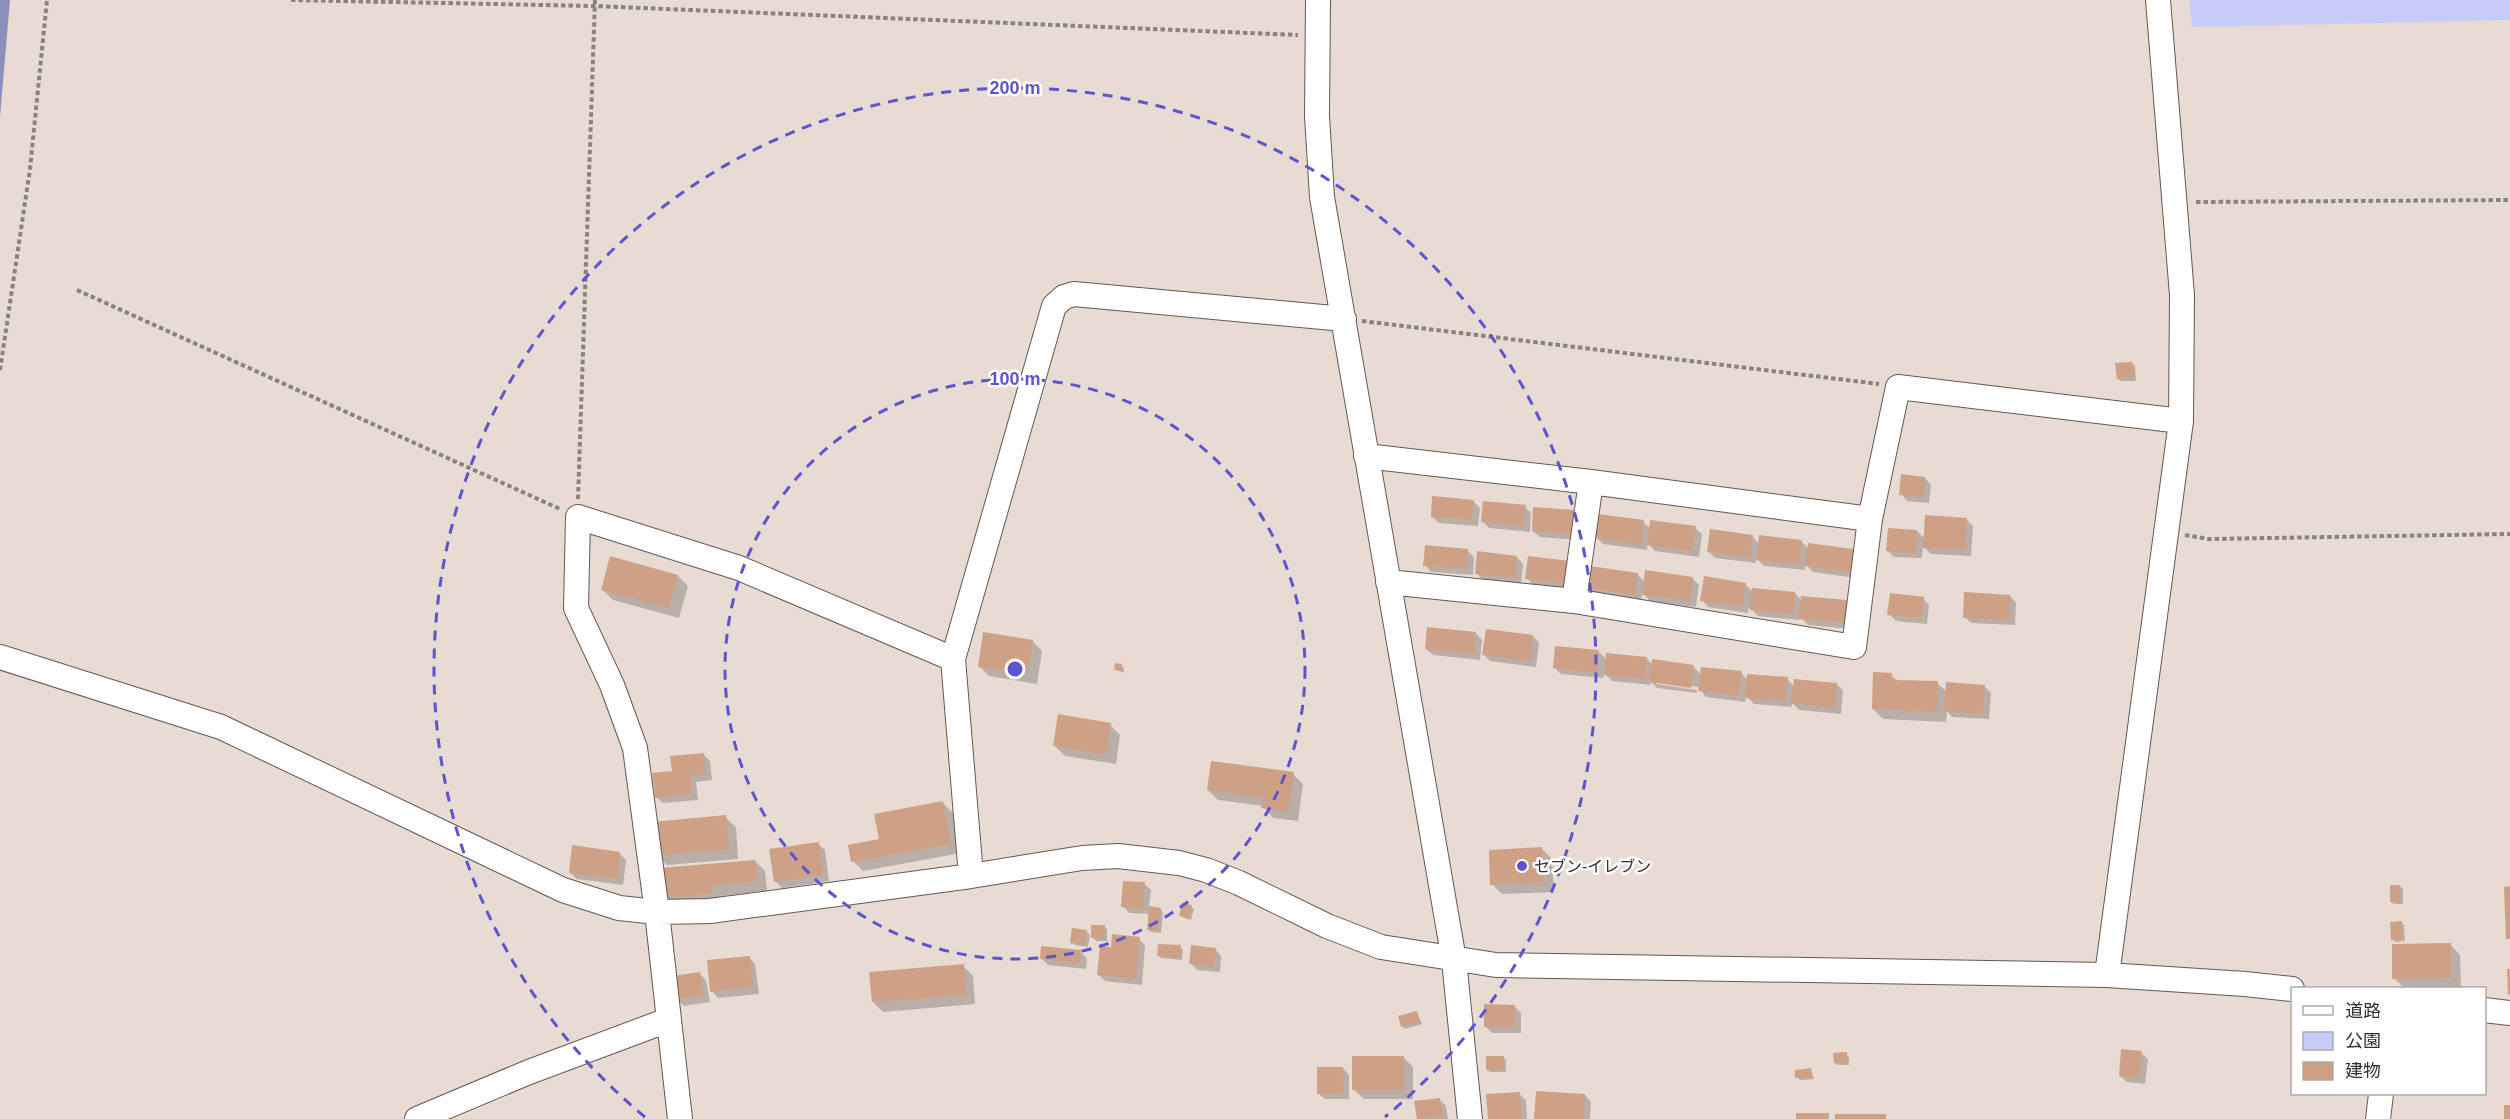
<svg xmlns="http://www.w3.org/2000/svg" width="2510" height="1119" viewBox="0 0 2510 1119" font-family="Arial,'Noto Sans JP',sans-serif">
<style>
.green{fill:#c7cbf7}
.water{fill:#8d90bd}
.shadow{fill:#0003}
.building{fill:#cea086}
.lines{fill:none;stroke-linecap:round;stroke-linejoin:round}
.minor-casing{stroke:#645852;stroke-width:26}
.path{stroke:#8b827d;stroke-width:4;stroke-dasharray:4.5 3;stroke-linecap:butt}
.minor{stroke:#fff;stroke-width:24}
.ring{fill:none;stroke:#5e55ce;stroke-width:3;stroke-dasharray:10 8}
.poi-dot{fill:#5e55ce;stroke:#fff;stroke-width:2}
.labels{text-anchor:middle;stroke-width:5;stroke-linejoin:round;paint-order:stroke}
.poi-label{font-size:16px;fill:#332e2b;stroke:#fff;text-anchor:start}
.centre{fill:#5e55ce;stroke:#fff;stroke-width:3}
.ring-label{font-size:18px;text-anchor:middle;font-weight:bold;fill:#5e55ce;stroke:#fff;stroke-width:5;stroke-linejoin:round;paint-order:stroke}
</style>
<rect width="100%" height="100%" fill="#e8dbd3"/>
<path class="green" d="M2189 0H2510V20L2192 27Z"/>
<path class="water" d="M0 0H10L0 117Z"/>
<path class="shadow" d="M2132 363 2135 366 2136 381H2121L2118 379Z
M1925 478 1931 485 1929 503 1907 501 1901 494Z
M1473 501 1480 508 1478 526 1439 523 1432 517Z
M1525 507 1531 513 1530 532 1489 528 1483 522Z
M1573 511 1580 518 1578 540 1540 537 1533 531Z
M1966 519 1973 526 1971 556 1931 554 1923 546 1922 558 1894 557 1888 551 1917 531 1925 539Z
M1643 522 1651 529 1695 528 1702 534 1699 557 1655 551 1648 543 1647 550 1603 544 1597 538Z
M1752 536 1759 544 1801 541 1809 549 1852 551 1859 557 1856 578 1813 572 1805 564V570L1764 566 1756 558V563L1715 558 1709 552Z
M1468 551 1474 557 1473 575 1431 572 1425 565Z
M1517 557 1523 564 1521 584 1483 580 1476 573Z
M1569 563 1574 590 1533 585 1527 578Z
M1637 574 1645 582 1692 578 1699 585 1696 607 1650 601 1642 592 1641 601 1595 594 1588 588Z
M678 576 688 586 679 618 613 600 603 590Z
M1745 584 1753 592 1795 593 1802 601H1846L1853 608 1851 629 1808 625 1800 617 1799 620 1758 616 1749 607 1748 613 1708 607 1702 600Z
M2010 596 2016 603 2015 625 1971 623 1965 617Z
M1923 598 1929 605 1927 624 1896 621 1889 614Z
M1476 633 1482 640 1480 660 1433 655 1426 649Z
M1533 636 1539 643 1536 667 1490 661 1484 655Z
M1032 641 1042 651 1037 684 989 676 979 666Z
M1599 652 1607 660 1646 658 1653 665 1693 666 1701 675 1741 673 1748 680 1787 679 1794 686 1837 684 1843 691 1841 714 1799 710 1792 703V707L1754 704 1746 696 1745 702 1706 697 1698 687 1656 681V684L1697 690V693L1657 688 1651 682V685L1612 681 1604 673 1603 678 1561 674 1555 668Z
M1122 666 1124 668V673L1116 670Z
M1891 675 1898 681 1937 683 1947 692 1984 686 1991 693 1989 719 1952 717 1947 711 1946 722 1883 719 1873 709Z
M1110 725 1120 735 1116 764 1065 756 1055 746Z
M703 754 710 761 712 780 696 782 698 800 663 803 656 797 673 772Z
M1293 774 1303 784 1298 821 1273 818 1263 806 1218 800 1208 790Z
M943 803 953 813 961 853 863 871 853 861 881 840Z
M725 817 736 827 738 859 667 865 657 855Z
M818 844 825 850 829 881 782 888 775 881Z
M1542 849 1552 859 1554 892 1502 894 1492 884Z
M620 854 626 860 623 885 577 879 570 872Z
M755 861 765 871 767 891 721 896 722 904 675 907 665 897Z
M1144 884 1151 890 1149 908 1160 909 1163 912 1161 933 1151 932 1148 929 1150 914 1129 913 1123 906Z
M2400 886 2403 889V904H2394L2391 902Z
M1191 907 1194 909 1191 920 1184 918 1181 915Z
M2401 923 2404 925 2405 941 2395 942 2392 939Z
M1104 926 1107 929V941H1096L1093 938Z
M1074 930 1087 932 1090 935 1088 947 1075 945 1072 942Z
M1139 939 1145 945 1142 985 1105 981 1099 975 1112 948Z
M2450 944 2460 955 2461 988H2404L2394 978Z
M1180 947 1183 950 1182 960 1161 958 1158 955Z
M1215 949 1221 956 1220 972 1197 970 1191 963Z
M1080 952 1087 958 1086 969 1048 965 1041 958Z
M749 957 755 964 759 994 718 998 712 991Z
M963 966 973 976 975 1004 883 1012 873 1002Z
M699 973 706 980 710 1002 684 1006 677 999Z
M1514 1006 1521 1013V1033H1492L1486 1027Z
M1417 1012 1422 1024 1405 1029 1402 1026Z
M2141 1053 2148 1059 2145 1084 2127 1082 2120 1076Z
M1846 1054 1849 1057V1065H1838L1835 1063Z
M1403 1057 1413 1067V1099H1364L1353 1089Z
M1503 1057 1506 1060V1072H1490L1487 1069Z
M1343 1068 1349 1075V1099H1325L1318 1093Z
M1811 1070 1814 1079 1800 1080 1797 1077Z
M1519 1094 1526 1100 1527 1119H1489Z
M1585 1095 1591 1102 1590 1119H1536Z
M1439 1099 1446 1106 1448 1119H1418L1416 1103Z"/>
<path class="building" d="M2132 362 2134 378 2117 379 2115 363Z
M1901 474 1925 477 1923 497 1899 495Z
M1432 496 1474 500 1472 520 1431 517Z
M1483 501 1526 505 1523 526 1481 522Z
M1533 507 1574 510 1572 534 1532 531Z
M1598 514 1644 520 1641 545 1595 538Z
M1925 515 1967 518 1965 550 1923 548Z
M1650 520 1696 526 1692 551 1647 545Z
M1888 528 1917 530 1916 553 1886 551Z
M1710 529 1753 535 1750 558 1707 552Z
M1759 535 1802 540 1799 565 1756 560Z
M1808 543 1853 549 1850 572 1805 566Z
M1425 545 1468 549 1467 569 1423 566Z
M1477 551 1517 556 1515 578 1475 574Z
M610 556 678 575 669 608 601 590Z
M1528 556 1570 561 1567 584 1525 579Z
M1590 566 1638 573 1635 595 1587 588Z
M1645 570 1693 577 1690 601 1642 595Z
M1704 576 1746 583 1742 607 1700 601Z
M1752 588 1795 592 1793 615 1750 610Z
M1964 592 2010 595 2009 620 1963 618Z
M1890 593 1924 597 1921 618 1887 615Z
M1801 596 1847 600 1845 623 1799 619Z
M1427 627 1476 632 1474 654 1425 649Z
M1486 629 1533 635 1530 661 1482 655Z
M983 632 1033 640 1027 674 978 667Z
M1555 646 1599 650 1597 673 1553 668Z
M1606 653 1647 657 1645 679 1604 675Z
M1652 659 1694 665 1691 688 1649 682Z
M1115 663 1122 664V671L1114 670Z
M1701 667 1742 671 1739 696 1698 691Z
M1873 672 1892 673V680L1938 681 1937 712 1872 709Z
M1747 674 1788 677 1786 701 1745 698Z
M1794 679 1837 683 1835 708 1791 704Z
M1946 682 1985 685 1983 714 1944 711Z
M1058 714 1111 723 1106 755 1053 746Z
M704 753 706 774 690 776 692 794 655 798 652 773 672 771 670 756Z
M1211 761 1294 772 1288 812 1261 808 1262 798 1207 790Z
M943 801 951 844 851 862 848 845 879 839 874 814Z
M726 815 729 849 655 856 652 822Z
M819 842 823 875 774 882 769 849Z
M572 845 620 852 617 879 569 873Z
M1542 847 1544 882 1490 885 1489 850Z
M755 860 758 881 711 886 712 894 663 898 660 868Z
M1123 881 1145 882 1143 909 1121 907Z
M2390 885H2400L2401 902H2390Z
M2510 886V939H2506L2504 887Z
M1182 903 1192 905 1189 918 1179 916Z
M1149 906 1161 908 1158 931 1147 930Z
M2402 921 2403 939 2391 940 2390 922Z
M1091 925H1105L1104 939 1091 938Z
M1072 928 1087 930 1085 945 1070 943Z
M1112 934 1140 937 1136 979 1097 975 1100 946 1111 947Z
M2451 943V978L2392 979V944Z
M1158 944 1181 945 1180 958 1157 956Z
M1191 945 1216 948 1214 967 1189 964Z
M1041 946 1081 950 1080 963 1040 959Z
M750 956 753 987 710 992 707 960Z
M964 964 966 995 872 1002 869 972Z
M2507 969H2510V994L2508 995Z
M700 972 704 995 676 1000 672 976Z
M1484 1004 1515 1005V1027H1484Z
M1417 1011 1420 1022 1401 1027 1398 1016Z
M2121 1049 2142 1051 2139 1078 2119 1076Z
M1847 1052V1063H1834L1833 1053Z
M1352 1056H1404V1090H1352Z
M1486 1056H1504V1070H1486Z
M1317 1067H1343V1094H1317Z
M1811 1068 1812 1077 1795 1078V1070Z
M1536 1091 1585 1094 1584 1119H1534Z
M1520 1092 1522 1119H1488L1486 1094Z
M1440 1098 1443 1117 1417 1119 1414 1101Z
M2504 1105H2510V1119H2504Z
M1796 1113H1829V1119H1796Z
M1835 1114H1886V1119H1835Z"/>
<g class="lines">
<defs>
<path id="minor" d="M1318 0 1317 116 1322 197 1454 960 1470 1119
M1366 456 1591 482 1870 519
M1388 582 1574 601 1854 647 1870 519 1898 387 2181 421
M1574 601 1591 482
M0 657 221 727 563 890 619 908 657 912 710 911 971 876 1082 858 1118 856 1179 863 1206 870 1239 883 1327 926 1381 947 1496 965 2107 975 2245 984 2292 989
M971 876 953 659 1054 306 1064 297 1074 294 1344 319
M2107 975 2181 421 2182 295 2158 0
M2484 1010 2510 1013
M417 1119 529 1072 668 1020
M680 1119 657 912 635 748 612 685 576 608 578 517 739 568 953 659
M2378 1119 2381 1094"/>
</defs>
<use href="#minor" class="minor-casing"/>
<path class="path" d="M291 0 594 6 1298 35
M2196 202 2510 200
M77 290 560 509
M1362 321 1879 384
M0 370 30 169 47 0
M578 499 595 0
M2185 535 2208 539 2510 534"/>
<use href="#minor" class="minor"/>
</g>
<g class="ring">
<circle cx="1015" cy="669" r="290"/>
<path d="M645 1117A581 581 0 1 1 1385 1117"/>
</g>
<circle class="poi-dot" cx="1522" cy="866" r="6"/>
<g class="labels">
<g class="poi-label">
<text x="1534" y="872">セブン-イレブン</text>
</g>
</g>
<circle cx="1015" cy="669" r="9" class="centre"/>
<g class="ring-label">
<text x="1015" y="94">200 m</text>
<text x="1015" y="385">100 m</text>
</g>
<rect x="2291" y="987" width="195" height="108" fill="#ffffff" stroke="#adabaa" stroke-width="1.5"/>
<rect x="2303" y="1006" width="30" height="9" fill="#ffffff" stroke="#adabaa" stroke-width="1.5"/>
<text x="2345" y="1017" font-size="18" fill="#332e2b">道路</text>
<rect x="2303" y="1032" width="30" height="18" fill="#c7cbf7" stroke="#adabaa" stroke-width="1.5"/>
<text x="2345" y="1047" font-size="18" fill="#332e2b">公園</text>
<rect x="2303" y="1062" width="30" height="18" fill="#cea086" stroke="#adabaa" stroke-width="1.5"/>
<text x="2345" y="1077" font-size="18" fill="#332e2b">建物</text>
</svg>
